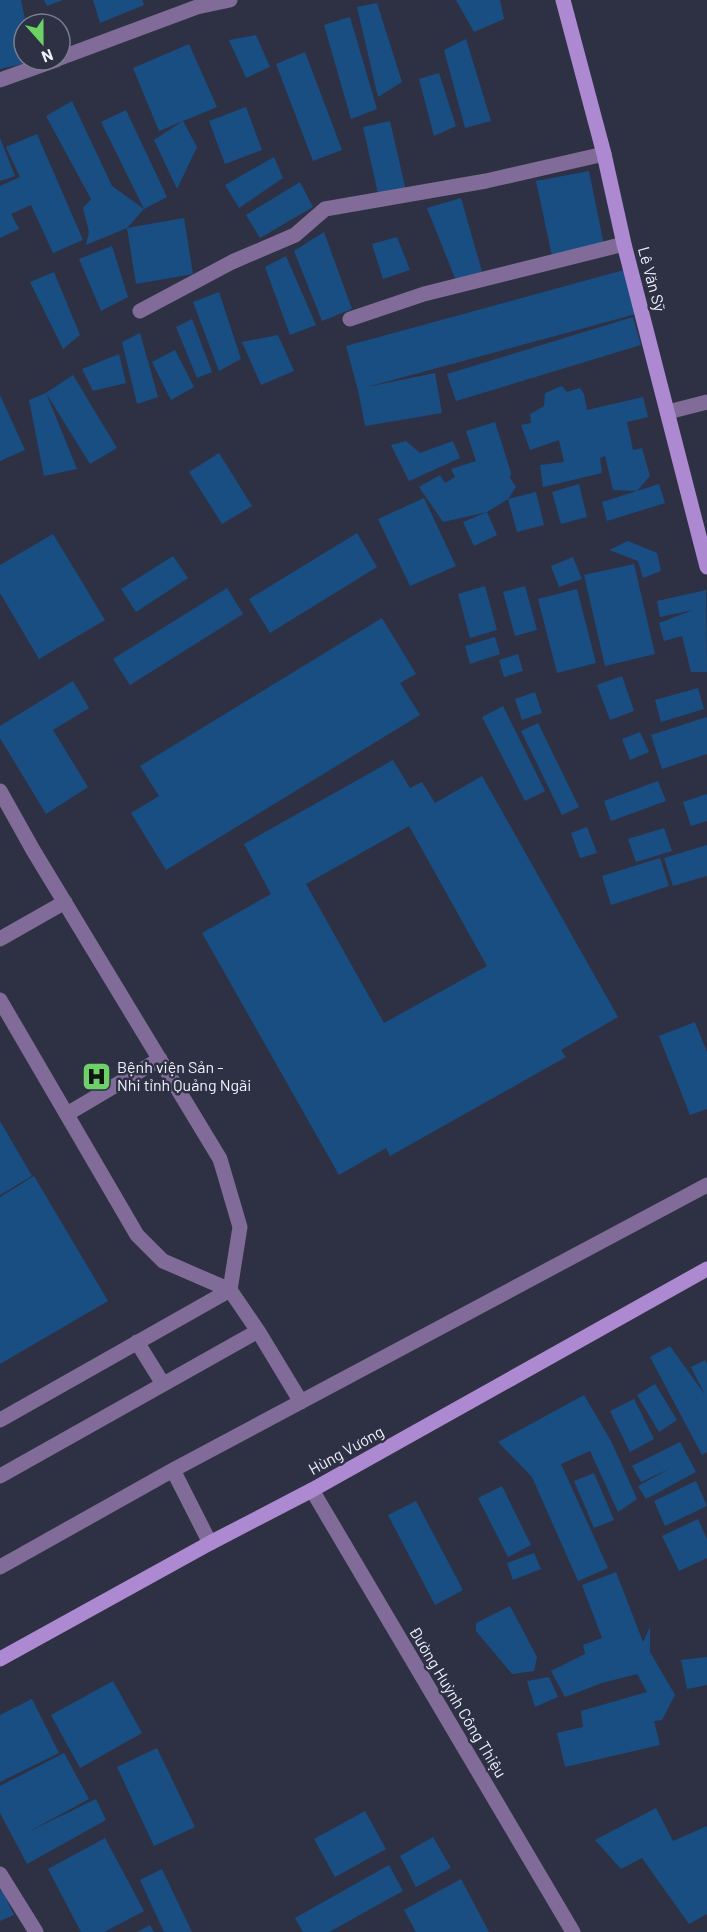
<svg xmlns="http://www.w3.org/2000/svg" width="707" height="1932" viewBox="0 0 707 1932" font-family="Barlow,sans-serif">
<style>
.building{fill:#194e82;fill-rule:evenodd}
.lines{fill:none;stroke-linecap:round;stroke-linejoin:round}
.lane{stroke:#816b98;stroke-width:15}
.street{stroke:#816b98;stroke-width:15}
.secondary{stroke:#ad89d2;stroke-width:15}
.labels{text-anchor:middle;stroke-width:5;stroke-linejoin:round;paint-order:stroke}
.street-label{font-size:16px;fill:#f0f2fe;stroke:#2e3143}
.poi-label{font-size:16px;fill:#f0f2fe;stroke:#2e3143;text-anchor:start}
</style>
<rect width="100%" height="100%" fill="#2e3143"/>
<path class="building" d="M0 0H21L26 24H24V60L37 61 0 69Z
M44 0H63L47 6Z
M93 0H142L144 5 100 23Z
M456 0H500L504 19 474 32Z
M377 3 402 82 378 97 357 7Z
M350 17 377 109 351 119 324 25Z
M256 35 270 67 246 78 229 40Z
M466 39 491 121 465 128 444 50Z
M189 44 217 107 159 131 133 68Z
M305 52 342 150 313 161 276 64Z
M439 73 456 126 434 136 419 79Z
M72 101 112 186 144 209 127 228 86 245 89 232 83 208 91 199 46 116Z
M246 107 262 150 225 164 209 121Z
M126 110 167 197 144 209 101 122Z
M183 121 197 147 177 189 154 140Z
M390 121 406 191 379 198 363 127Z
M37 134 83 240 53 253 31 205 11 214 19 229 0 238V186L20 177 6 147Z
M0 138 15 176 0 181Z
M274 157 283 178 239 208 225 185Z
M589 171 604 245 552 256 536 181Z
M300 182 313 207 260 238 246 215Z
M461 198 483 275 457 283 427 208Z
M184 218 193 274 136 284 127 228Z
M324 232 352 309 322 321 294 251Z
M397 237 410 270 383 279 372 244Z
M112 246 128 297 101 311 79 259Z
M286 256 316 325 290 335 265 267Z
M624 270 636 314 367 387 435 373 442 413 365 426 358 390 346 346Z
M54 272 80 335 63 349 30 282Z
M219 292 241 359 219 371 193 302Z
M633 317 641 345 456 401 447 374Z
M192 319 212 372 197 378 176 327Z
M140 333 158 397 137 404 122 342Z
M278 335 294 371 261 385 242 342Z
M175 350 194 387 171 400 152 362Z
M119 354 126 383 93 391 82 369Z
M73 375 117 448 90 464 46 393Z
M562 386 567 392 580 388 584 394 587 410 643 397 648 417 627 422 633 450 642 448 650 476 637 491 659 484 665 503 607 521 602 502 637 491 613 490 605 456 600 458 602 473 543 487 540 465 564 462 559 440 530 450 521 425 531 423 530 414 544 406 545 393Z
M46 393 77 469 44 476 29 400Z
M0 395 25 450 0 461Z
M495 422 511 473 510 478 516 487 508 499 487 512 497 535 474 546 463 522 487 512 443 522 419 487 440 475 445 483 455 477 451 469 476 461 466 431Z
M406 441 420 453 453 441 460 458 409 481 391 445Z
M219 453 252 506 222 524 189 472Z
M579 484 587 517 561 524 552 492Z
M536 492 544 525 517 532 508 499Z
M424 498 456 566 410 586 378 519Z
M357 533 377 567 270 633 249 599Z
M53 534 105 620 39 659 0 593V565Z
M628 541 657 553 661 571 643 578 638 561 609 550Z
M173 556 188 578 136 612 121 589Z
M573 557 582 579 559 587 551 566Z
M634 564 655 654 605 666 584 575Z
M485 586 497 630 470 638 458 594Z
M525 586 537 630 515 636 503 592Z
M227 588 243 614 130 685 113 659Z
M577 589 596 663 557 673 538 599Z
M706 590 707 672H691L682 636 664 641 659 623 693 610 660 617 657 601Z
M382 618 416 674 400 683 420 715 166 870 131 813 159 796 140 766Z
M495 637 500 654 470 664 465 646Z
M518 654 523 671 504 677 499 660Z
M622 676 634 711 610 720 597 685Z
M73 681 89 708 53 730 88 787 46 814 0 738V726Z
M698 688 704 709 661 722 655 700Z
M535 692 542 713 522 720 515 699Z
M503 706 545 791 525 801 482 717Z
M707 717V754L662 769 651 735Z
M538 723 579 807 562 815 521 731Z
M640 732 649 752 630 760 622 739Z
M393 760 410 788 422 782 435 803 482 776 618 1017 561 1050 566 1057 390 1156 386 1148 339 1175 202 933 271 894 244 844ZM409 826 487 966 384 1023 306 884Z
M658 781 666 801 611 821 604 801Z
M707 794V821L691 826 683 802Z
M587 827 597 853 580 858 571 833Z
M664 828 672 851 636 862 628 839Z
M707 845V876L673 886 664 858Z
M660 858 669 886 611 905 602 876Z
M695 1022 707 1052V1109L690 1115 659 1036Z
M0 1121 32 1176 0 1195Z
M34 1176 108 1301 0 1364V1197Z
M670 1346 705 1395 691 1367 705 1360 707 1363V1452L702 1455 650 1357Z
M655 1384 677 1420 659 1432 637 1395Z
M584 1395 611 1441 637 1499 618 1512 590 1451 561 1464 608 1568 578 1581 532 1477 498 1442Z
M634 1399 654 1439 630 1452 610 1411Z
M680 1442 696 1472 646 1499 638 1486 671 1468 641 1482 632 1466Z
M594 1473 614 1520 594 1528 574 1481Z
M696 1481 707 1506 665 1526 654 1501Z
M502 1486 531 1545 508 1557 478 1498Z
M416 1501 463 1590 435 1605 388 1515Z
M698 1519 707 1539V1558L679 1571 662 1536Z
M534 1553 541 1569 513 1580 507 1563Z
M616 1572 643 1642 650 1627V1652L675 1695 662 1720 654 1721 660 1745 565 1767 557 1733 583 1727 581 1711 647 1692 637 1674 602 1683 565 1697 551 1671 585 1654 583 1645 602 1638 582 1585Z
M510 1606 537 1657 534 1671 512 1674 476 1631V1623Z
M707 1657V1685L687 1689 681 1660Z
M549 1677 558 1697 535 1707 527 1681Z
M113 1681 142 1733 80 1768 51 1715Z
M32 1699 59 1753 0 1782V1715Z
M157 1748 195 1827 154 1846 117 1767Z
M64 1753 89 1799 28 1832 96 1799 106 1820 27 1864 0 1813V1786Z
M656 1808 673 1841 707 1826V1914L689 1924 642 1858 621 1869 595 1840Z
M365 1811 386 1849 335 1877 314 1839Z
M433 1837 451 1868 416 1887 400 1856Z
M105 1838 144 1911 104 1932H81L48 1869Z
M389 1865 403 1891 329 1932H303L295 1918Z
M162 1869 192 1932H164L140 1880Z
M461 1879 489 1932H416L404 1910Z
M2 1890 14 1915 0 1921V1891Z
M150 1925 154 1932H137Z"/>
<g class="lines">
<path class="lane" d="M0 791 33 850 220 1159 240 1227 230 1290
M0 939 65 902
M0 1000 137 1235 163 1261 230 1290 258 1331 301 1402
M67 1114 160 1059
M137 1342 163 1384
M0 1420 230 1290
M173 1470 210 1543
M0 1476 258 1331
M0 1567 173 1470 707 1185"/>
<path class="street" d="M60 58 197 7 230 0
M0 80 56 60
M140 311 232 262 295 235 325 209 486 181 604 154
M350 319 424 294 624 244
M668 412 707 402
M312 1490 573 1932
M0 1874 36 1932"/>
<path class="secondary" d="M563 0 604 154 624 244 707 567
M0 1659 210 1543 312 1490 707 1269"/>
</g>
<defs>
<symbol id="hospital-square" viewBox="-11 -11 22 22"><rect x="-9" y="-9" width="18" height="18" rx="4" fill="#6ad363" stroke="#2e3143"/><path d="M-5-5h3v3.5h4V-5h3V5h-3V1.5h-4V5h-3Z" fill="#111"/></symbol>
</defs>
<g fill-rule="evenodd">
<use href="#hospital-square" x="80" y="1060" width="33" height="33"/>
</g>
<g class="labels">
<g class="street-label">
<text transform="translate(652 279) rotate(75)" y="6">Lê Văn Sỹ</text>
<text transform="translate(346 1450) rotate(-29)" y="6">Hùng Vương</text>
<text transform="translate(458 1702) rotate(59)" y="6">Đường Huỳnh Công Thiệu</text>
</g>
<g class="poi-label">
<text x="117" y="1073">Bệnh viện Sản -<tspan x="117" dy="18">Nhi tỉnh Quảng Ngãi</tspan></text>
</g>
</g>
<g transform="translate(42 42) rotate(159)"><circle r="28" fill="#2e3143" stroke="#7c7e8e" stroke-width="1.5"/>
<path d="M0-4.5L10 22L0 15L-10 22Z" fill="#6ad363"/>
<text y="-9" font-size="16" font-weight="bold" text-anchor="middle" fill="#f0f2fe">N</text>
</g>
</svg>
